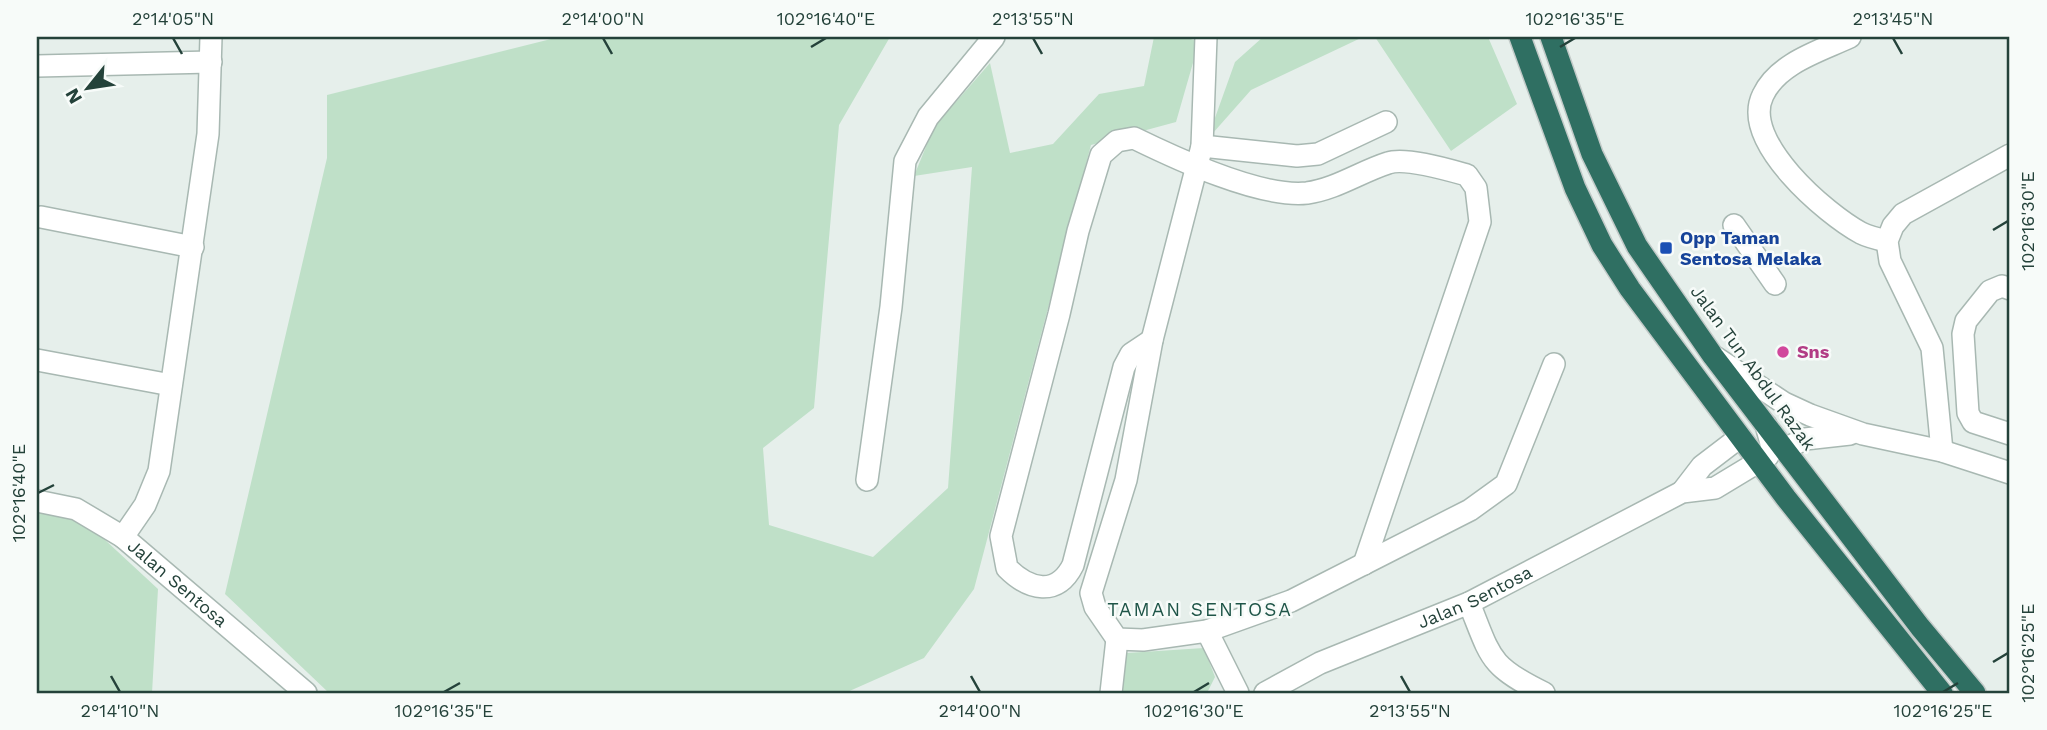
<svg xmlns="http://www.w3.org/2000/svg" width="2047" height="730" viewBox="0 0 2047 730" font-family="'Work Sans',sans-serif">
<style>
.green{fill:#bfe0c8}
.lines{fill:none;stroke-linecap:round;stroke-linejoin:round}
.minor-casing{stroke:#a8b8b2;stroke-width:24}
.highway-casing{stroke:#c2cac8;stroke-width:24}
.minor{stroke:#fff;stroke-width:21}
.highway{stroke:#2f6f62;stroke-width:21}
.ticks{fill:none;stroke:#24423a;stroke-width:2.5}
.transit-dot{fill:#1a4fb4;stroke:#f7fbf9;stroke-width:2.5}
.hotel-dot{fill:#d1479c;stroke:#f7fbf9;stroke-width:2.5}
.labels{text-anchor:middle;stroke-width:5;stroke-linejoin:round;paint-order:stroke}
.transit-label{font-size:18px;font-weight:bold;fill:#164399;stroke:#f7fbf9;text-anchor:start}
.hotel-label{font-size:18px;font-weight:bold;fill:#b23c85;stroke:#f7fbf9;text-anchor:start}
.street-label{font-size:18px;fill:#24423a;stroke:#f7fbf9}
.neighbourhood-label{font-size:19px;letter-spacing:2px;fill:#1f5548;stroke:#f7fbf9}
.neatline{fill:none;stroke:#24423a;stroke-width:2.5}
.ticks-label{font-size:18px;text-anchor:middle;fill:#24423a}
</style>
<rect width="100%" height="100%" fill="#e6efeb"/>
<path class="green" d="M559 37H890L839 125 814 408 763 448 769 525 873 557 948 488 972 167 914 176 934 127 990 63 1010 153 1053 144 1099 94 1144 86 1154 37H1185L1199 42 1176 122 1091 145 974 589 924 658 845 693H329L225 594 327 158V95Z
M1263 37H1363L1251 90 1213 133 1211 129 1235 62Z
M1375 37H1488L1517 104 1451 151Z
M49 505 90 526 158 589 152 693H37V506Z
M1204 648 1215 677 1207 693H1119L1127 653Z"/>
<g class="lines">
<defs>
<g id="minor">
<path d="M1206 37 1202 146 1152 340 1126 480 1091 593 1095 607 1117 639 1143 640 1207 631 1291 601 1470 510 1506 484 1554 364"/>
<path d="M1850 37C1820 51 1778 63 1763 95 1740 141 1826 214 1861 233 1869 237 1878 239 1887 241"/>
<path d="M37 66 211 62"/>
<path d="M1202 146 1297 156 1318 154 1386 122"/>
<path d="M41 217 193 247"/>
<path d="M1734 225 1775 284"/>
<path d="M2010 289 2002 286 1990 291 1966 321 1963 334 1968 413 1973 422 2010 434"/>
<path d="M1152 340 1131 354 1124 367 1073 565C1057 597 1029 590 1007 568L1001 536 1059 314 1078 231 1101 155 1117 141 1134 138C1177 159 1260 198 1307 193 1336 189 1360 172 1388 163 1405 157 1449 170 1467 175L1476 188 1480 222 1364 564"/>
<path d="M1715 357 1784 403 1810 415 1863 434 1942 451 2010 473"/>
<path d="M37 360 171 385"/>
<path d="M1784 449 1805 439 1850 434"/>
<path d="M1942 451 1932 348 1890 261 1887 241 1893 226 1903 214 2010 155"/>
<path d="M867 480 891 307 905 161 928 117 994 37"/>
<path d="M1682 492 1702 466 1740 437"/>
<path id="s1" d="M37 501 76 509 123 537 306 693"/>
<path d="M123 537 145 505 159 471 208 134 211 37"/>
<path d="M1469 603C1491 657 1488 666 1544 693"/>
<path d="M1207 631 1238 693"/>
<path d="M1111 693 1117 639"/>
<path id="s2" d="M1265 693 1320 663 1469 603 1682 492 1715 488 1768 456 1772 447 1766 425"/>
</g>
<path id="highway" d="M1520 37 1575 188 1602 245 1630 289 1786 498 1942 693
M1551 37 1592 154 1637 246 1713 356 1920 627 1975 693"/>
</defs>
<use href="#minor" class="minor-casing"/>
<use href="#highway" class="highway-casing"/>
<use href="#minor" class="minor"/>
<use href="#highway" class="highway"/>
</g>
<path class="ticks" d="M173 38 182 54M603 38 612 54M1033 38 1042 54M1893 38 1902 54M811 47 826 38M1560 47 1575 38M1993 230 2008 221M38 493 54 485M1993 662 2008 653M111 676 120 692M971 676 980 692M1401 676 1410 692M444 692 460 683M1194 692 1209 683M1943 692 1958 683"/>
<rect class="transit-dot" x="1659" y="241" width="14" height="14" rx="3.5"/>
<circle class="hotel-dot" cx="1783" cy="352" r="7"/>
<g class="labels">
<g class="transit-label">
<text x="1680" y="244">Opp Taman<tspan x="1680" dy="21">Sentosa Melaka</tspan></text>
</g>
<g class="hotel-label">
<text x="1797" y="358">Sns</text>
</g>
<g class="street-label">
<text transform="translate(1753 368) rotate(54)" y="6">Jalan Tun Abdul Razak</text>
<text dy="6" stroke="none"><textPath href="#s1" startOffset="166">Jalan Sentosa</textPath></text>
<text dy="6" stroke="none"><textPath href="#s2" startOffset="231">Jalan Sentosa</textPath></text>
</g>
<g class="neighbourhood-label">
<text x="1200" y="616">TAMAN SENTOSA</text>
</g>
</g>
<rect width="2047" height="730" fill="none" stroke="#f7fbf9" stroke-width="77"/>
<g transform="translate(88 88) rotate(240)" stroke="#f7fbf9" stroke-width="5" paint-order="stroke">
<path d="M0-5L12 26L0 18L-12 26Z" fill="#24423a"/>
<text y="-10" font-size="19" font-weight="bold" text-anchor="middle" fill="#24423a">N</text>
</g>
<rect x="38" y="38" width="1970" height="654" class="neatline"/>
<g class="ticks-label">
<text x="173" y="25">2°14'05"N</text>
<text x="603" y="25">2°14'00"N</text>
<text x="826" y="25">102°16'40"E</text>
<text x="1033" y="25">2°13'55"N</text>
<text x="1575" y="25">102°16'35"E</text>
<text x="1893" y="25">2°13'45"N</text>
<text transform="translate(2028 221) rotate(-90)" y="6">102°16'30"E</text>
<text transform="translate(19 493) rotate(-90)" y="6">102°16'40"E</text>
<text transform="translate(2028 653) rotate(-90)" y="6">102°16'25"E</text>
<text x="120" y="717">2°14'10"N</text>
<text x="444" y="717">102°16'35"E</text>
<text x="980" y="717">2°14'00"N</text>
<text x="1194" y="717">102°16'30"E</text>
<text x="1410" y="717">2°13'55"N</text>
<text x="1943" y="717">102°16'25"E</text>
</g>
</svg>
